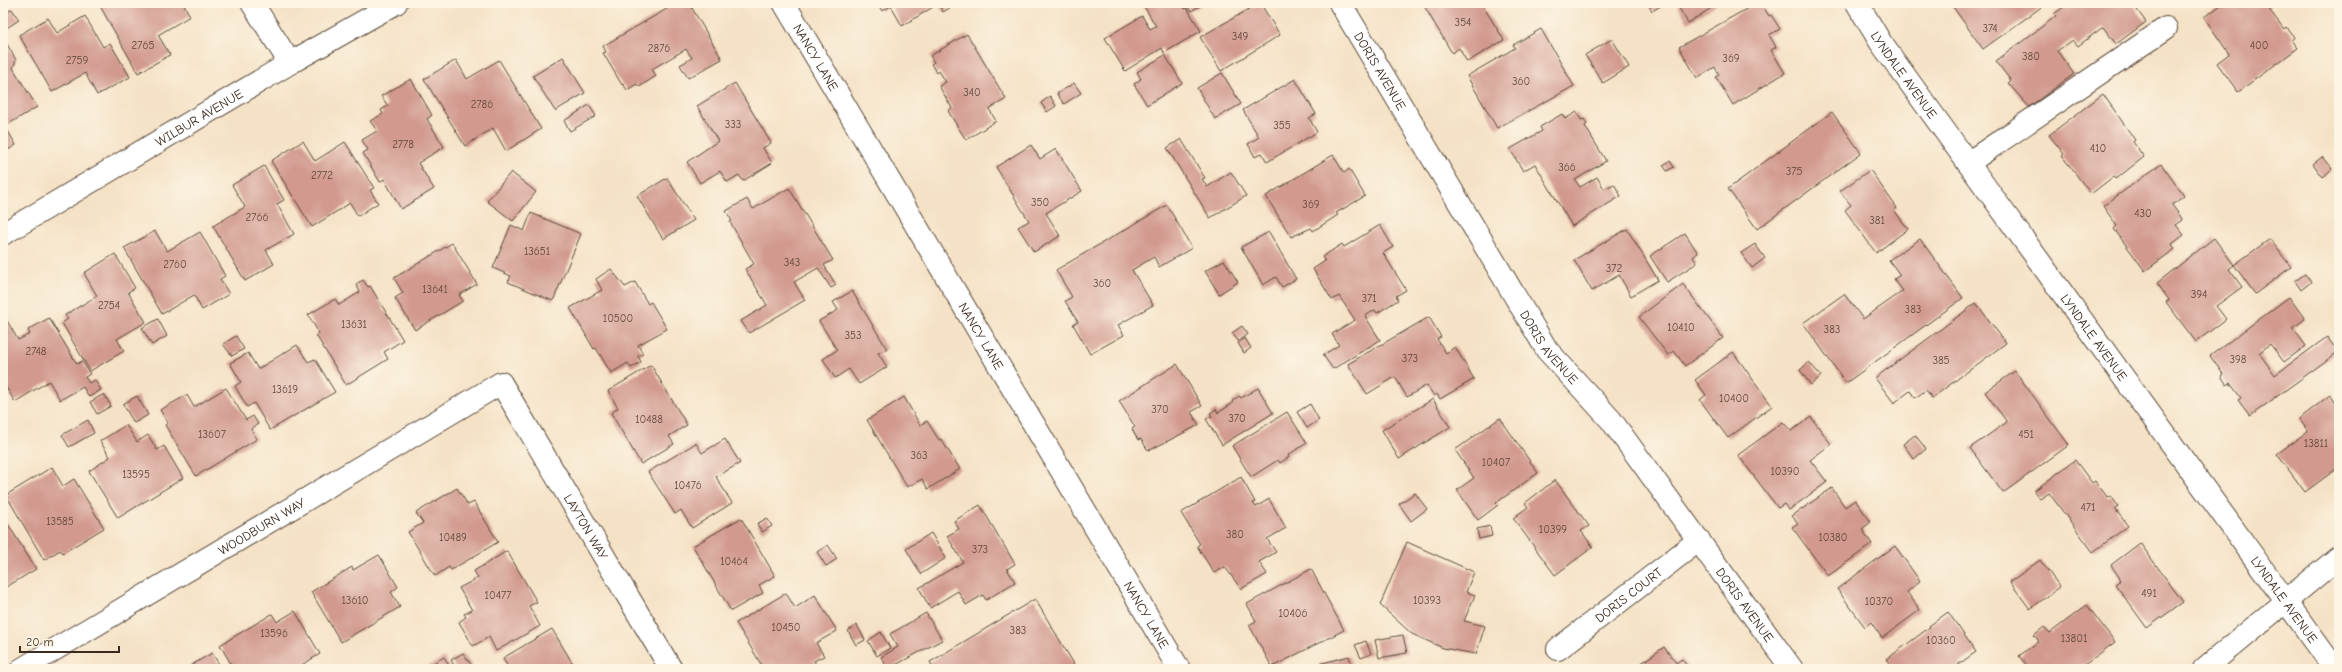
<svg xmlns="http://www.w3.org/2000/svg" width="2342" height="672" viewBox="0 0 2342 672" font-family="'Comic Neue',sans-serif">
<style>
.building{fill:#d29a8f}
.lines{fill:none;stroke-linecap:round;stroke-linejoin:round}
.minor-casing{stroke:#574637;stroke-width:24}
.minor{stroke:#fff;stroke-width:22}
.labels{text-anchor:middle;stroke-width:3;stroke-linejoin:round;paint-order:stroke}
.number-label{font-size:11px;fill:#61463a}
.street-label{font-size:13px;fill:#3b2a1e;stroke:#fcf5e5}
</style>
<rect width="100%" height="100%" fill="#fcf5e5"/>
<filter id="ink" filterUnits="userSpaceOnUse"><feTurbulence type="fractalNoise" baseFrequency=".025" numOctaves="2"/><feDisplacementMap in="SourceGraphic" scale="8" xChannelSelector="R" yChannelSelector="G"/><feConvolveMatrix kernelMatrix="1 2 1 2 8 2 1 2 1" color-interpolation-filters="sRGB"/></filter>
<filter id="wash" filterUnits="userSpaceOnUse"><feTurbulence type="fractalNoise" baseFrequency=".012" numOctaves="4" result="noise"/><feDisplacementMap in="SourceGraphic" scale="16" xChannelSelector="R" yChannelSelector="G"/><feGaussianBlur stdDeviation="0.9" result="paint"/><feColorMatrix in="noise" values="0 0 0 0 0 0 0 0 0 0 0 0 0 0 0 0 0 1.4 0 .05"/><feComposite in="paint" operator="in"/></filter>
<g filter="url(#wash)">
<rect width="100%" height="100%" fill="#f5e2c6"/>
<g id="blocks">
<path class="building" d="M105 3H183L190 16 158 35 170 55 138 73 100 6Z
M677 3H689L722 59 688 78 680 65 692 58 686 49 652 69 656 76 639 87 637 84 627 90 623 84 622 85 603 53 606 52 603 46Z
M877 3H958L943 12 938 4 902 26 891 6 882 11Z
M1142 3H1181L1185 9 1187 8 1201 31 1164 53 1162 48 1125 71 1105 38 1142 16 1150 29 1156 26Z
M1185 3H1205L1191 11Z
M1260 3 1280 35 1221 71 1200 37Z
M1481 3 1504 40 1467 62 1459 48 1452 53 1423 4Z
M1647 3H1666L1652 11Z
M1676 3H1719L1688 23Z
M1757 3H1761L1769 16 1771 15 1780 29 1769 35 1776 47 1771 50 1785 73 1733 105 1716 77 1719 75 1715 67 1697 78 1679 47Z
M1953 3H2047L1983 49 1953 7 1955 6Z
M2069 3H2132L2146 22 2116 44 2103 27 2078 46 2073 40 2057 51 2074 74 2029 107 2008 83 2011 81 1996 61 2056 16 2054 14Z
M2224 3H2272L2268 8 2284 29 2286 27 2294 37 2292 40 2298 48 2238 92 2217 63 2229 54 2204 17Z
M12 9 19 20 5 29 3 15Z
M85 16 103 47 110 43 130 77 97 95 85 73 52 92 19 35 48 18 57 33Z
M1541 29 1574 86 1497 128 1467 76 1515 48 1513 45Z
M967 34 1006 99 989 109 996 121 966 140 948 111 952 108 939 86 946 82 939 71 937 73 931 64 934 62 930 56Z
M3 37 16 60 13 68 37 107 5 126 16 145 3 153Z
M1612 39 1629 67 1603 83 1585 55Z
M1165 55 1182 83 1147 105 1134 84 1141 79 1137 72Z
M563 57 585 93 555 111 533 76Z
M456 60 467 79 499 60 541 129 506 151 493 128 465 146 424 79Z
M1222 73 1241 104 1215 119 1197 88Z
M411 79 432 115 427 119 444 147 418 163 434 189 401 209 384 179 380 182 363 153 368 150 362 140 377 131 370 121 383 114 381 110 388 106 381 96Z
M1295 79 1316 114 1309 118 1317 132 1267 162 1262 153 1255 157 1248 144 1259 137 1243 110Z
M735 83 771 143 763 148 772 163 743 181 739 175 727 182 720 171 700 183 687 162 718 141 697 106Z
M1074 83 1081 93 1064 104 1057 94Z
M2103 94 2135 140 2133 142 2144 157 2116 179 2114 176 2091 194 2062 156 2064 154 2049 135Z
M1050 96 1056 106 1047 112 1041 103Z
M589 105 596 116 570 131 564 121Z
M1577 112 1581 120 1584 119 1587 124 1585 126 1606 161 1575 180 1580 187 1597 177 1604 189 1614 184 1621 196 1572 226 1535 164 1523 171 1510 149 1542 131 1540 127 1562 114 1565 119Z
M1832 112 1861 153 1757 229 1728 189Z
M1181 139 1205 178 1202 179 1207 187 1231 172 1246 196 1210 218 1167 148Z
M303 141 315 161 345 142 374 188 370 190 378 203 358 216 350 203 312 227 271 161Z
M1031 145 1040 159 1056 149 1082 191 1046 213 1060 236 1034 252 1018 227 1029 221 996 167Z
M1333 155 1344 173 1349 169 1365 196 1336 213 1338 215 1313 231 1311 228 1291 237 1266 196Z
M2322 157 2332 169 2323 177 2313 164Z
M1670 161 1674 167 1667 171 1663 165Z
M2161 164 2184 196 2172 205 2183 220 2176 225 2184 235 2172 244 2175 249 2145 271 2114 229 2117 226 2103 206Z
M264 166 284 200 277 204 294 234 266 250 274 264 245 281 213 226 245 207 232 185Z
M1870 170 1897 208 1894 210 1908 229 1876 253 1845 210 1851 205 1840 191Z
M511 172 536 192 513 221 487 201Z
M667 178 694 220 663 239 637 196Z
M789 188 833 260 824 265 836 285 831 288 818 268 794 282 805 300 749 333 741 321 767 305 745 269 754 264 730 222 732 221 726 211 747 199 753 209Z
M1167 205 1192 248 1159 267 1154 257 1132 270 1153 305 1118 325 1124 335 1090 354 1073 324 1078 322 1065 301 1072 297 1056 270Z
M531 213 581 234 553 301 508 282 511 276 493 268 511 225 524 231Z
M1380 225 1393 247 1383 253 1406 290 1396 296 1398 300 1377 313 1375 310 1365 316 1380 340 1333 369 1323 355 1339 345 1332 334 1355 320 1339 296 1332 300 1313 269 1325 261 1322 257 1342 244 1344 247Z
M1627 229 1658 280 1631 296 1619 275 1592 291 1574 260Z
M155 231 167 251 200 232 225 276 220 279 229 294 202 310 194 295 162 314 124 248Z
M1269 232 1296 279 1282 287 1276 277 1263 285 1241 247Z
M1685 233 1698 253 1693 257 1697 263 1667 282 1650 256Z
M2214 238 2234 265 2229 269 2242 287 2216 306 2226 319 2196 342 2166 302 2169 300 2157 283Z
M1920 239 1963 298 1846 383 1803 323 1844 294 1863 319 1903 291 1894 279 1900 275 1889 260Z
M2270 239 2291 267 2255 294 2234 265Z
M452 243 477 284 459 295 463 301 415 330 395 298 403 293 394 278Z
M1755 244 1765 258 1752 268 1741 253Z
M115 254 135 288 128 292 146 322 117 339 124 351 90 371 62 323 68 319 65 315 97 296 84 273Z
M1224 260 1238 282 1219 294 1205 271Z
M611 269 625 287 635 282 648 304 651 302 667 329 638 345 643 354 638 356 641 362 631 368 628 363 611 373 596 348 594 349 570 308 602 290 596 279Z
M2305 274 2311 282 2301 290 2295 281Z
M363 280 368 287 370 286 403 340 384 352 388 359 346 385 316 335 319 333 308 315 335 299 339 305 360 292 356 284Z
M1683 284 1723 338 1685 366 1674 351 1668 355 1639 317Z
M852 291 887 349 878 353 887 367 859 384 849 369 835 378 823 359 837 350 819 321 838 310 833 302Z
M2289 297 2305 319 2293 328 2306 346 2284 362 2270 344 2259 353 2275 375 2327 337 2338 352 2250 416 2238 400 2241 398 2230 383 2227 385 2221 376 2223 374 2210 356Z
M1976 303 2006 343 1932 398 1926 390 1915 398 1910 391 1894 403 1875 378Z
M1429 317 1441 337 1437 339 1446 353 1455 347 1474 379 1440 399 1437 394 1434 396 1427 385 1407 397 1395 377 1367 394 1348 364Z
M49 318 77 364 82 361 90 374 85 377 89 383 95 380 101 390 89 397 83 387 60 400 49 381 15 402 3 382V321L6 319 18 340 30 334 28 330Z
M158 319 167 336 152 345 142 328Z
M1242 326 1248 334 1238 341 1232 333Z
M236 336 244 349 232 356 223 344Z
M1245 338 1251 348 1244 353 1238 343Z
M297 345 308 362 315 359 335 392 270 430 254 403 247 407 235 386 241 382 230 363 248 353 258 369Z
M1733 352 1772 406 1728 438 1700 400 1706 395 1695 380Z
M1809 362 1821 376 1811 385 1800 370Z
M1177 364 1202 406 1191 412 1199 425 1150 450 1147 449 1141 439 1138 440 1132 429 1135 427 1119 401Z
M651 365 687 425 669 436 674 444 641 464 611 413 618 408 608 391Z
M2015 371 2069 445 2003 493 1970 448 2007 422 1985 392Z
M226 388 246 420 253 416 258 424 251 429 257 439 196 476 165 425 168 423 160 410 187 395 194 407Z
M1258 388 1273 413 1222 445 1206 419 1212 416 1210 413 1216 409 1218 413 1233 403 1232 401 1239 396 1241 398Z
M104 394 111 406 97 414 90 402Z
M2330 395 2339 407V467L2305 492 2277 454 2308 431 2299 419Z
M137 396 148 415 134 423 123 404Z
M904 397 920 425 927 421 939 440 941 439 960 469 928 489 922 479 907 487 867 420Z
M1433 399 1450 427 1399 459 1382 430Z
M1310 404 1319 420 1307 428 1297 412Z
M1287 412 1307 443 1288 455 1289 457 1280 463 1278 460 1251 477 1232 446Z
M1811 417 1831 444 1810 460 1827 482 1789 510 1784 504 1778 508 1738 455 1783 422 1791 431Z
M1500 418 1538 473 1496 503 1498 505 1478 520 1457 490 1474 478 1455 450Z
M88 420 94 433 69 447 62 435Z
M126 425 137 442 148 435 157 450 164 446 183 478 118 518 89 471 110 457 100 441Z
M1915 435 1926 449 1914 459 1903 444Z
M725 439 740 463 716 477 732 503 692 528 681 510 675 514 648 472 696 443 702 453Z
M2075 460 2092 483 2095 481 2108 498 2111 496 2118 506 2115 509 2128 526 2093 552 2049 493 2040 499 2034 491Z
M52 467 63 486 74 479 104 528 63 553 60 550 44 560 6 495Z
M1241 477 1255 502 1253 503 1256 507 1269 499 1286 528 1267 539 1276 552 1259 562 1267 574 1241 589 1225 567 1214 573 1197 546 1200 544 1181 513Z
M1555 480 1589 526 1581 531 1593 547 1555 575 1513 518 1528 507 1525 503Z
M457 488 468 505 474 502 498 542 451 570 449 567 435 576 408 532 423 523 416 513Z
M1832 488 1845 507 1855 500 1871 522 1862 529 1872 544 1828 576 1792 527 1798 523 1792 516Z
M1415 493 1427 509 1411 521 1399 504Z
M980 505 1015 564 1007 569 1015 582 986 600 983 595 966 605 958 591 930 608 919 588 963 562 947 536 959 529 954 521Z
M741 518 775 576 759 585 763 593 731 611 693 546Z
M767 518 772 526 762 532 757 524Z
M6 521 36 569 3 589V523Z
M1490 526 1492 536 1479 539 1477 529Z
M931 533 946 558 921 574 906 549Z
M1407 542 1474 572 1466 592 1475 595 1464 621 1485 626 1476 654 1443 648 1412 634 1380 605Z
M2140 543 2183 602 2147 628 2115 584 2121 580 2111 565Z
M828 545 837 559 826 566 817 552Z
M1895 546 1920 581 1907 592 1920 610 1882 638 1871 622 1865 627 1837 589Z
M507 551 537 602 529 606 540 626 496 651 489 637 473 646 459 622 466 617 464 614 472 610 459 588 478 578 474 571Z
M379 555 398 587 391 592 400 607 341 642 311 592 352 567 353 570Z
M2040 560 2060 587 2030 609 2010 582Z
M1311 569 1344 630 1272 667 1249 625 1256 621 1247 604Z
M786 593 795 608 815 595 837 631 816 643 824 656 814 661 817 666 812 669H764L736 623Z
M1035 599 1074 664 1066 669H934L930 662Z
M2087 605 2115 642 2079 669H2029L2019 656 2039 641 2034 635 2044 627 2050 633Z
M295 611 320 654 295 669H234L220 645 272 614 277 622Z
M1948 612 1976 652 1959 664 1962 669H1895L1887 659 1930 627 1929 626Z
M926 613 942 640 888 669 881 657 898 647 890 634Z
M857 625 865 640 856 645 848 631Z
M552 629 576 669H509L503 658Z
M881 632 890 648 877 656 868 641Z
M1403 635 1407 653 1379 658 1375 640Z
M1366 641 1371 654 1361 658 1355 645Z
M1664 647 1676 663 1682 659 1689 669H1633Z
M212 653 222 669H185Z
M463 653 472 666 467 669H456L451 660Z
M1349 656 1353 669H1313L1320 667 1319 664Z
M444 657 451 669H423Z"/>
</g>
</g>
<g filter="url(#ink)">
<use href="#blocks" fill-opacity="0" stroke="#574637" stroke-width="1"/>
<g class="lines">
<defs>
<g id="minor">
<path d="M252 3 290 63"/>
<path id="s1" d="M784 3 1179 669"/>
<path id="s2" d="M1340 3 1547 350 1611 420 1792 669"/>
<path id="s3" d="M1857 3 1881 43 2335 669"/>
<path d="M1968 163 2166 28"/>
<path id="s4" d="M3 234 290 63 396 3"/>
<path id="s5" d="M1558 649 1699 540"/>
<path id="s6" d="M22 669 501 383 671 669"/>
<path d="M2204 669 2339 557"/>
</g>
</defs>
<use href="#minor" class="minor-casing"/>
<use href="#minor" class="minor"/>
</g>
</g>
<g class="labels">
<g class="number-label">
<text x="1463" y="26">354</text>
<text x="1990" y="32">374</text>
<text x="1240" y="40">349</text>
<text x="143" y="49">2765</text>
<text x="2259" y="49">400</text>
<text x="659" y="52">2876</text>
<text x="2031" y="60">380</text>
<text x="1731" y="62">369</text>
<text x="77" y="64">2759</text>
<text x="1521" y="85">360</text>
<text x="972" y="96">340</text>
<text x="482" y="108">2786</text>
<text x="733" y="128">333</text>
<text x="1282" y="129">355</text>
<text x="403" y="148">2778</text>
<text x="2098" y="152">410</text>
<text x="1567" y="171">366</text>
<text x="1794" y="175">375</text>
<text x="322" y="179">2772</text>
<text x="1040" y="206">350</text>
<text x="1311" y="208">369</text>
<text x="2143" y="217">430</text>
<text x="257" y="221">2766</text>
<text x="1877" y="224">381</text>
<text x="537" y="255">13651</text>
<text x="792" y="266">343</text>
<text x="175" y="268">2760</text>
<text x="1614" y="272">372</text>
<text x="1102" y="287">360</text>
<text x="435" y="293">13641</text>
<text x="2199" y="298">394</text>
<text x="1369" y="302">371</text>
<text x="109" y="309">2754</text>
<text x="1913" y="313">383</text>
<text x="618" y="322">10500</text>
<text x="354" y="328">13631</text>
<text x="1681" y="331">10410</text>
<text x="1832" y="333">383</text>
<text x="853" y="339">353</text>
<text x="36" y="355">2748</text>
<text x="1410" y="362">373</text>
<text x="2238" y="363">398</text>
<text x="1941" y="364">385</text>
<text x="285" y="393">13619</text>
<text x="1734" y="402">10400</text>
<text x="1160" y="413">370</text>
<text x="1237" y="422">370</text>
<text x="649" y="423">10488</text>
<text x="212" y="438">13607</text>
<text x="2026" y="438">451</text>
<text x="2316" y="447">13811</text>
<text x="919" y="459">363</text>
<text x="1496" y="466">10407</text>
<text x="1785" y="475">10390</text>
<text x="136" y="478">13595</text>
<text x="688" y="489">10476</text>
<text x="2088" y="511">471</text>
<text x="60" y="525">13585</text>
<text x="1553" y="533">10399</text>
<text x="1235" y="538">380</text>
<text x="453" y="541">10489</text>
<text x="1833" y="541">10380</text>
<text x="980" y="553">373</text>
<text x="734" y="565">10464</text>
<text x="2149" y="597">491</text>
<text x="498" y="599">10477</text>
<text x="355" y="604">13610</text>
<text x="1427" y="604">10393</text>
<text x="1879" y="605">10370</text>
<text x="1293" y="617">10406</text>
<text x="786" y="631">10450</text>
<text x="1018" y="634">383</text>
<text x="274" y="637">13596</text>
<text x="2074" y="642">13801</text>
<text x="1941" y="644">10360</text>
</g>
<g class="street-label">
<text dy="5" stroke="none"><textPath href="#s1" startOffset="63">NANCY LANE</textPath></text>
<text dy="5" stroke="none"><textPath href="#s2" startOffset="79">DORIS AVENUE</textPath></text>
<text dy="5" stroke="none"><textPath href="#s3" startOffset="86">LYNDALE AVENUE</textPath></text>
<text dy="5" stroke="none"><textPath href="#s4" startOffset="228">WILBUR AVENUE</textPath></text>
<text dy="5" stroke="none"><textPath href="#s1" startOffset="387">NANCY LANE</textPath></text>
<text dy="5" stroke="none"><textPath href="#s3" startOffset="410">LYNDALE AVENUE</textPath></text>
<text dy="5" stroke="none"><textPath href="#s2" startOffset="403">DORIS AVENUE</textPath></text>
<text dy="5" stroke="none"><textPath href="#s6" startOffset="279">WOODBURN WAY</textPath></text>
<text dy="5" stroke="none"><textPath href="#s6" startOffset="725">LAYTON WAY</textPath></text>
<text dy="5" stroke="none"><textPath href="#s5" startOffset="89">DORIS COURT</textPath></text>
<text dy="5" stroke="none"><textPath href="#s3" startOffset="734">LYNDALE AVENUE</textPath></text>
<text dy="5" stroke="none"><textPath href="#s2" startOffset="727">DORIS AVENUE</textPath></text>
<text dy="5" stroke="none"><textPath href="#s1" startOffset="711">NANCY LANE</textPath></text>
</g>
</g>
<rect width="2342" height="672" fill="none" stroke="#fcf5e5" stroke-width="16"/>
<path d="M20 646v6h99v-6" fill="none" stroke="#3b2a1e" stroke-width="2"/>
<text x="26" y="646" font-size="12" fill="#3b2a1e" stroke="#fcf5e5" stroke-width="3" paint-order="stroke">20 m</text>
</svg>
